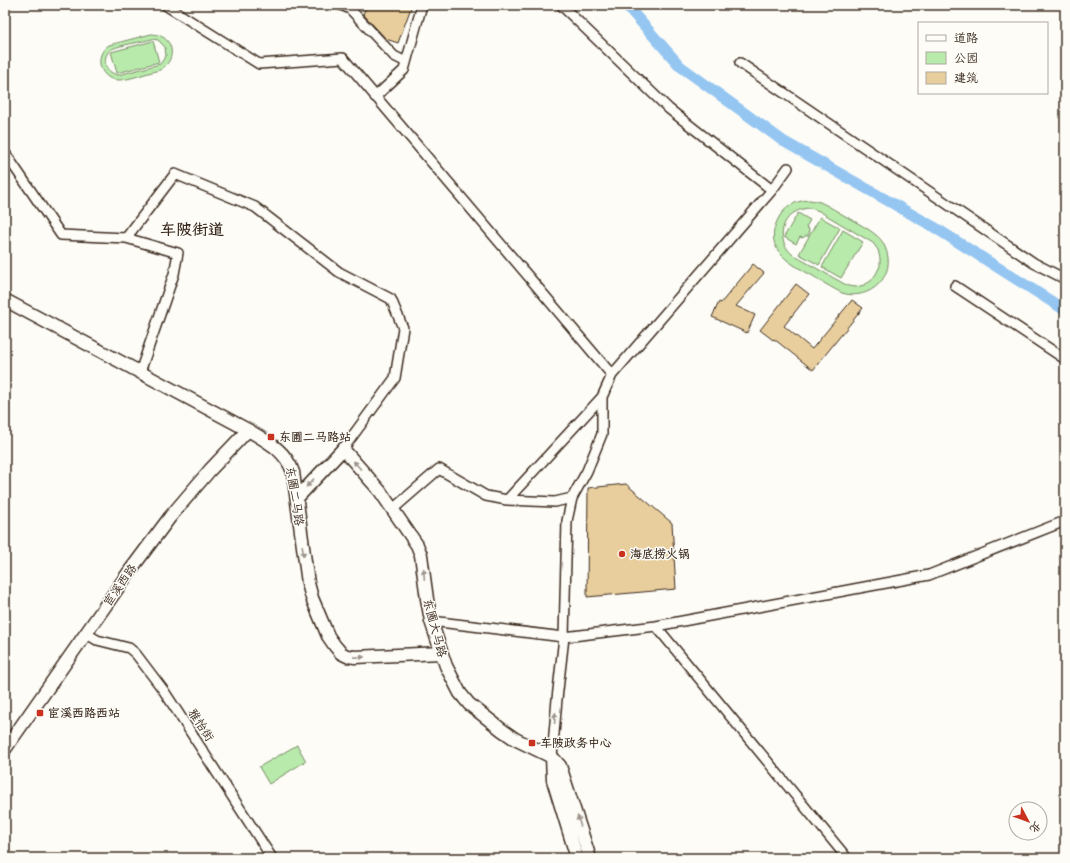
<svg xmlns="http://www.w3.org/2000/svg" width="1070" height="863" viewBox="0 0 1070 863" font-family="Mali,'LXGW WenKai TC',sans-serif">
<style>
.green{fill:#b7eaab;stroke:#798a64;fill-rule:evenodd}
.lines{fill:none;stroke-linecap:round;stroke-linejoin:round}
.canal{stroke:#95c6f1;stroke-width:11}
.building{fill:#e8ce9d;stroke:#3b2a1e}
.street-casing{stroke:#3b2a1e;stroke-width:12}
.secondary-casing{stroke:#3b2a1e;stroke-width:15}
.street{stroke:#fdfcf7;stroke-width:9}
.secondary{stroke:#fdfcf7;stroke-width:12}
.oneway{fill:#9c938a}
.poi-dot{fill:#c8321e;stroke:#fdfcf7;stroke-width:1.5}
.labels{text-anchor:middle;stroke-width:3;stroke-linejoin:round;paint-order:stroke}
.poi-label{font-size:12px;font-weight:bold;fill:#3b2a1e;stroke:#fdfcf7;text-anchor:start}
.street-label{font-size:12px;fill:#3b2a1e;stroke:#fdfcf7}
.district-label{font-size:16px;font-weight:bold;fill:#3b2a1e;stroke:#fdfcf7}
</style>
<rect width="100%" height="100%" fill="#fdfcf7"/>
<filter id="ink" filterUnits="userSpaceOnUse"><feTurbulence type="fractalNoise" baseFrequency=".025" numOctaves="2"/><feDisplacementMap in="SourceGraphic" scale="8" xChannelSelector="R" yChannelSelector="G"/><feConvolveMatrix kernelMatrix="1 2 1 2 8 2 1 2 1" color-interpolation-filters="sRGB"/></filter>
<g filter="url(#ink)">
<path class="green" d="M151 34C173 34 179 59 160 70 149 72 127 81 117 80 108 80 101 72 100 64 99 55 103 49 109 45ZM152 39 158 40 165 47 166 56 160 64 118 75C113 74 108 71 106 66 104 60 106 52 112 49 120 45 142 42 152 39Z
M153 41 159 62 117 73 111 52Z
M808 200C812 200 816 201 820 202 829 206 838 212 847 217 857 223 868 228 876 235 880 238 883 242 885 247 898 275 870 302 842 293 832 288 822 282 813 276 791 264 762 250 778 219 784 207 795 201 808 200ZM811 208 819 211 873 243 878 250 880 258V266L876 274 871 281 864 285 856 287 848 286 793 255C772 237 784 208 811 208Z
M798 213 810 220 806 227 809 229 808 236H805L803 238 800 237 796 244 784 237Z
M820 217 840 228 819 265 799 254Z
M843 230 863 242 841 278 822 267Z
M297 745 306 761 269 784 259 767Z"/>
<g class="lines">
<path class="canal" d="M626 5 680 66 783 141 934 227 1065 310"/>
</g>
<path class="building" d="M367 5H412L398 43 386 39 363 14Z
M753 264 764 273 736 306 755 315 747 333 712 317 719 302 721 303Z
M796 284 809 294 784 326 812 349 852 300 863 308 813 370 774 339 773 340 760 330Z
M626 484 672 523 676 589 587 597 588 488Z"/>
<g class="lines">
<defs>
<path id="street" d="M165 5 259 64 343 58 612 375
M341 5 350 9 394 56 406 62
M561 5 669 109 772 190
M740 63 1034 263 1065 279
M375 97 404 70 422 5
M5 153 61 235 126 238 178 253 174 274 140 372
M126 238 175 174 255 207 339 272 391 299 403 328 395 378 343 449
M955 286 1065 359
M507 500 555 502 572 498
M393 509 439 469 486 496 507 500 602 397 612 375 772 190 788 168
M431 621 564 637 656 626 929 575 1065 521
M656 626 847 858
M85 633 97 640 129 648 136 654 164 691 272 858
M552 757 557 699 564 637 567 521 572 498 587 471 602 434V397"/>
<path id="secondary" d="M5 300 248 430C268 442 285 450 293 472L304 554 308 583 312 598 328 636 335 646 341 653 347 656 355 657 441 653
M297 498 343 449 380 491 417 545 421 555 427 599 431 621 446 666 460 693 469 704 502 730 515 739 552 757 560 766 590 858
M5 749 129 572 170 517 210 470 248 430
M552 757 553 780 577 858"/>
</defs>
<use href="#street" class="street-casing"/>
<use href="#secondary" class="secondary-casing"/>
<use href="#street" class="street"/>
<use href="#secondary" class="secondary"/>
</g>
<defs><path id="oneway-solid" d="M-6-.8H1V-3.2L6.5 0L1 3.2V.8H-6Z"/></defs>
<g class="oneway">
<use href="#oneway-solid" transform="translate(357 465) rotate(-131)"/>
<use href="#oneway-solid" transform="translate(310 483) rotate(133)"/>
<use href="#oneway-solid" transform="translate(303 551) rotate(82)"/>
<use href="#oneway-solid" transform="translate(424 574) rotate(-94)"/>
<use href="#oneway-solid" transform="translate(359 657) rotate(-1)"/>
<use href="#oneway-solid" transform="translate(555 718) rotate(-85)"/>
<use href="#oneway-solid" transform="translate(579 821) rotate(-107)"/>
</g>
</g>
<g class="poi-dot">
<rect x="267" y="433" width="8" height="8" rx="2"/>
<circle cx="622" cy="554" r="4"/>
<rect x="36" y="709" width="8" height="8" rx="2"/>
<rect x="528" y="739" width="8" height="8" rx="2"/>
</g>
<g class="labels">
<g class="poi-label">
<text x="279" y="441">东圃二马路站</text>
<text x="630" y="558">海底捞火锅</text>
<text x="48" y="717">宦溪西路西站</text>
<text x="540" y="747">车陂政务中心</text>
</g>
<g class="street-label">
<text transform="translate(295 496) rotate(81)" y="4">东圃二马路</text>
<text transform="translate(120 585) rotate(-55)" y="4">宦溪西路</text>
<text transform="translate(435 628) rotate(75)" y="4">东圃大马路</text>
<text transform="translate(201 725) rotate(57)" y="4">雅怡街</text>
</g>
<g class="district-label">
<text x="192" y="235">车陂街道</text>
</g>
</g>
<rect width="1070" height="863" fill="none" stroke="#fdfcf7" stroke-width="20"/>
<rect x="10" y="10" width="1050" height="843" fill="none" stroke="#3b2a1e" stroke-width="1.5" filter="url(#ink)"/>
<rect x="918" y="22" width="130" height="72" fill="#fdfcf7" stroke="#afa8a0"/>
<rect x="926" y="35" width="20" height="6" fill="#fdfcf7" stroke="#afa8a0"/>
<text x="954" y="42" font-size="12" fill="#3b2a1e">道路</text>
<rect x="926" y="52" width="20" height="12" fill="#b7eaab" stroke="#afa8a0"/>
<text x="954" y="62" font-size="12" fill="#3b2a1e">公园</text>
<rect x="926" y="72" width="20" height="12" fill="#e8ce9d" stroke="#afa8a0"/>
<text x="954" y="82" font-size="12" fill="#3b2a1e">建筑</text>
<g transform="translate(1028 821) rotate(131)"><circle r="19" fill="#fdfcf7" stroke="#afa8a0"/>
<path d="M0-3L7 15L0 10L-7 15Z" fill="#c8321e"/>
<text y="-6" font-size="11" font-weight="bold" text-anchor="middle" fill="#3b2a1e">北</text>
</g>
</svg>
